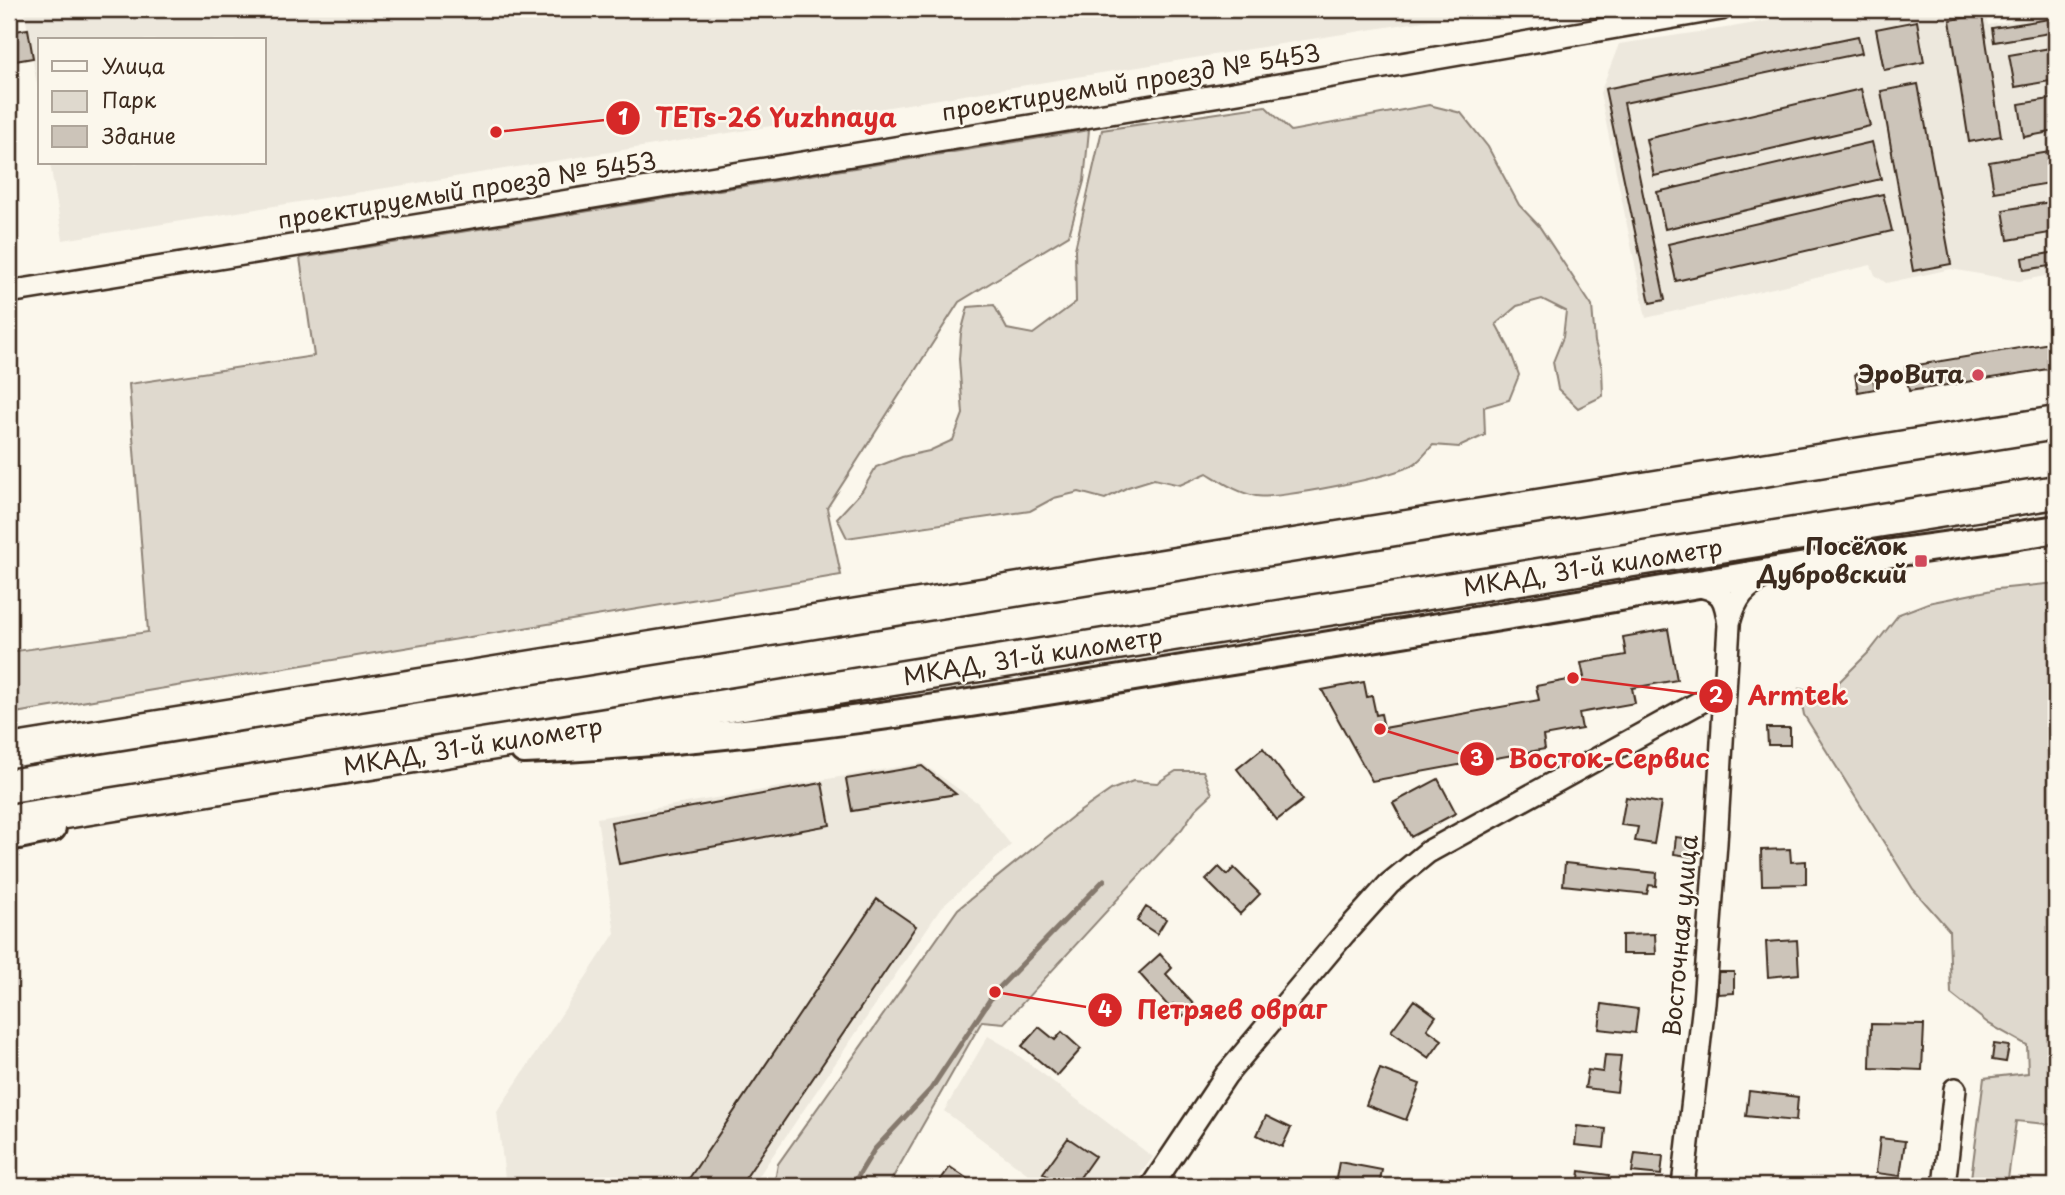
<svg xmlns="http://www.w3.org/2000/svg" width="2065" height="1195" viewBox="0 0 2065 1195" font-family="'Playpen Sans',sans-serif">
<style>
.built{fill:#ede8dd}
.green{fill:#dfd9ce;stroke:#8d8276;stroke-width:2}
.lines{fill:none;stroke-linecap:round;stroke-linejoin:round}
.stream{stroke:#85796d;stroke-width:5}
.building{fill:#ccc4b9;stroke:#3b2a1e;stroke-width:2}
.minor-casing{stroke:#3b2a1e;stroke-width:26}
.major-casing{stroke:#3b2a1e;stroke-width:32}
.highway-casing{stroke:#3b2a1e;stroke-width:37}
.minor{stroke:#fbf7ec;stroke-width:21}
.major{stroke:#fbf7ec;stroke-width:26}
.highway{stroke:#fbf7ec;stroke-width:32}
.poi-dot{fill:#d1495b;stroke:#fbf7ec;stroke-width:2.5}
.labels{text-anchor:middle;stroke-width:5;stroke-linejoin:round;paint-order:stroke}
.street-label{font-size:24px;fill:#3b2a1e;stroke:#fbf7ec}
.poi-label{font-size:24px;font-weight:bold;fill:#3b2a1e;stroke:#fbf7ec;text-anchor:end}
.leader{fill:none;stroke:#d62828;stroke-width:2.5}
.callout-dot{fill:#d62828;stroke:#fbf7ec;stroke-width:2.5}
.mark-label{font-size:21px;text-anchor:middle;font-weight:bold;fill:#fff}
.callout-label{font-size:26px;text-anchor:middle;font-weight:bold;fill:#d62828;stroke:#fbf7ec;stroke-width:5;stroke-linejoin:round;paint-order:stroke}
</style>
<rect width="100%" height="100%" fill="#fbf7ec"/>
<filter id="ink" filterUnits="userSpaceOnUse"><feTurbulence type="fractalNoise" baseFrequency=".0143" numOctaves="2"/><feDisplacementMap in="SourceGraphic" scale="14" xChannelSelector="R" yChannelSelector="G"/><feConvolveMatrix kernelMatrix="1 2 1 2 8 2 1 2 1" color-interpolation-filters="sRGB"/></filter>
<g filter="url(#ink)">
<path class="built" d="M24 9H1499L63 240 50 163H264V40H40V102Z
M1835 9H1922L1952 14 1985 10 1988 25 2056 14V274L2019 281 1951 269 1886 283 1875 275 1871 265 1646 318 1600 93 1619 44 1732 27Z
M922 763 978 803 1011 845 941 908 752 1186H506L497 1112 615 933 597 818Z
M988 1036 1007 1047 1153 1157 1132 1186H1044L944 1111Z"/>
<path class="green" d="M1429 105 1461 113 1488 147 1519 205 1539 226 1592 306 1595 342 1602 368 1603 396 1578 408 1558 389 1553 362 1563 337 1566 311 1542 299 1517 306 1496 324 1509 348 1519 375 1509 400 1484 407 1485 435 1459 447 1433 445C1427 451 1421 460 1414 464 1398 476 1275 500 1256 496 1238 493 1222 482 1207 473L1180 485 1154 479 1128 487 1105 499 1079 492 1054 498 1030 511 847 538 837 518 862 491 876 467 902 457 929 451 953 440 963 414 959 359 961 333 968 307 994 305 1007 329 1033 334 1076 302 1075 249 1102 130 1265 106 1291 131Z
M1089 130 1084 181 1069 235 959 302 827 508 841 575 9 714V652L148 632 129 384 314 356 300 258Z
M2056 583V1125L2016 1121 2007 1186H1970L1984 1078 2028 1073 2027 1045 1989 1024 1951 994 1949 930 1913 889 1804 715 1799 689 1829 692 1870 651 1899 614 1928 603 1997 589Z
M1176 771H1203L1212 794 1195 810 1182 829 1004 1023 982 1021 888 1186H774L778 1164 958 909 1072 817 1111 790 1133 781 1157 783Z"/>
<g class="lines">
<path class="stream" d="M852 1186 874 1150 931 1089 995 992 1104 880"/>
</g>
<path class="building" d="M1982 15 2001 136 1969 142 1950 20Z
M2056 18V32L1994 42 1992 28Z
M1917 21 1924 62 1884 70 1876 29Z
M28 29 33 58 15 61 9 32Z
M1858 36 1862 53 1624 103 1665 300 1650 303 1605 89Z
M2056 47V80L2015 87 2009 55Z
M1918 84 1951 264 1913 271 1881 91Z
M1861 89 1870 126 1654 176 1646 139Z
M2056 98V131L2024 137 2019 104Z
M1872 142 1881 179 1665 229 1657 192Z
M2056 151V182L1994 192 1989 162Z
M1883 194 1892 231 1676 281 1668 244Z
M2056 201V232L2008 240 2003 210Z
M2056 252V265L2024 270 2022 258Z
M2050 343 2056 349V364L2054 368 1909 391 1905 367Z
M1872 371 1875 389 1858 392 1855 374Z
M1668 629 1677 680 1632 688 1635 703 1579 713 1582 729 1543 736 1545 749 1372 781 1322 690 1364 682 1367 697 1372 696 1376 715 1381 714 1384 728 1539 700 1536 686 1584 677 1581 663 1626 655 1623 637Z
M1767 728H1790V745H1768Z
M1263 748 1303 800 1277 820 1237 769Z
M922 766 956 794 852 811 846 779Z
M1438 779 1456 813 1411 837 1393 803Z
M822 783 830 825 619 864 611 822Z
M1626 797 1661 803 1654 844 1635 841 1638 827 1621 825Z
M1676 837 1697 840 1695 857 1674 854Z
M1790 849 1791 862 1806 861V884L1762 885 1761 850Z
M1565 863 1657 873 1656 886 1649 885 1647 894 1563 885Z
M1219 867 1227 875 1234 868 1260 894 1240 914 1206 880Z
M877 899 916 926 740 1186H684Z
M1146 907 1166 919 1157 934 1137 921Z
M1655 934 1656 954H1622V935Z
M1797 940 1799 974 1768 977 1766 942Z
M1160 954 1172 968 1166 974 1195 1006 1184 1016 1173 1004 1169 1007 1139 973Z
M1718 972H1734V993L1718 994Z
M1414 1000 1436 1016 1427 1029 1442 1040 1429 1058 1391 1031Z
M1602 1004 1638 1009 1635 1033 1599 1029Z
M1871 1024 1924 1025 1922 1070 1870 1068Z
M1039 1027 1055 1040 1062 1032 1081 1049 1057 1076 1022 1046Z
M1994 1044 2009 1046 2006 1062 1992 1060Z
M1605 1055 1621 1056 1617 1092 1585 1088 1588 1070 1603 1072Z
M1380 1069 1420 1084 1406 1120 1366 1105Z
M1749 1091 1798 1097 1796 1121 1746 1116Z
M1266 1116 1291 1128 1282 1147 1257 1135Z
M1577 1126 1606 1129 1604 1148 1575 1145Z
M1068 1138 1095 1156 1074 1186H1062L1043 1173Z
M1880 1138 1905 1141 1900 1176 1876 1173Z
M1635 1153 1663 1156 1661 1175 1632 1172Z
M1339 1162 1382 1170 1379 1186 1335 1184Z
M950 1167 978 1186H936Z
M1580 1171 1609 1175 1607 1186H1578Z"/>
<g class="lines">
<defs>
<path id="minor" d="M9 292 1227 94 1721 9
M1729 623C1736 597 1744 587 1769 575
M1152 1186 1226 1075 1344 934 1389 884 1428 852 1724 689
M1683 1186 1704 1003 1716 843 1729 625C1725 597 1723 590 1694 585
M1944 1186 1955 1089"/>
<path id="major" d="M524 750C789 739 1050 690 1311 648 1480 621 1649 592 1818 564 1897 551 1977 543 2056 529
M9 837 52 828"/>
<path id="highway" d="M9 751 2056 423
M9 821 2056 492"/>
</defs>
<use href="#minor" class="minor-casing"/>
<use href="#major" class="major-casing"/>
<use href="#highway" class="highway-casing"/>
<use href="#minor" class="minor"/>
<use href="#major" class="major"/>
<use href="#highway" class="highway"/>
</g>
</g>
<g class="poi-dot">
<circle cx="1978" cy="375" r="7"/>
<rect x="1914" y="554" width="14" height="14" rx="3.5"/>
</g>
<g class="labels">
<g class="street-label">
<text transform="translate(1131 83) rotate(-9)" y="8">проектируемый проезд № 5453</text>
<text transform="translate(467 191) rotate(-9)" y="8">проектируемый проезд № 5453</text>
<text transform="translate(1593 568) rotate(-9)" y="8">МКАД, 31-й километр</text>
<text transform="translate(1033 657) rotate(-9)" y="8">МКАД, 31-й километр</text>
<text transform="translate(473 747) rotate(-9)" y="8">МКАД, 31-й километр</text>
<text transform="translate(1681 936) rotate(-85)" y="8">Восточная улица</text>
</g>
<g class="poi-label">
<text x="1964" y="383">ЭроВита</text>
<text x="1907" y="555">Посёлок<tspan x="1907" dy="28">Дубровский</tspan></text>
</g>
</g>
<path class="leader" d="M496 132L623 118M1573 678L1716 696M1380 729L1477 759M995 992L1105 1010"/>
<g class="callout-dot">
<circle cx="496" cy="132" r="7"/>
<circle cx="1573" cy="678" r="7"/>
<circle cx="1380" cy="729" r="7"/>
<circle cx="995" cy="992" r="7"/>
<circle cx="623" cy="118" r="18"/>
<circle cx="1716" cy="696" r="18"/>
<circle cx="1477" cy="759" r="18"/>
<circle cx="1105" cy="1010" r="18"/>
</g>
<g class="mark-label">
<text x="623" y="125">1</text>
<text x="1716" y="703">2</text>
<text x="1477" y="766">3</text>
<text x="1105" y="1017">4</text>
</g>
<g class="callout-label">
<text x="776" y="127">TETs-26 Yuzhnaya</text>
<text x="1798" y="705">Armtek</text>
<text x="1609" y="768">Восток-Сервис</text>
<text x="1232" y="1019">Петряев овраг</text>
</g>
<rect width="2065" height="1195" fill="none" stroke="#fbf7ec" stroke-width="35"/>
<rect x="18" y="18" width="2030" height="1160" fill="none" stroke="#3b2a1e" stroke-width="2.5" filter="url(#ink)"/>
<rect x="38" y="38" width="228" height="126" fill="#fbf7ec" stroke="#aea59a" stroke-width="2"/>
<rect x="52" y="61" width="35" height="10" fill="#fbf7ec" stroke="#aea59a" stroke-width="2"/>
<text x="102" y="74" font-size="21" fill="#3b2a1e">Улица</text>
<rect x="52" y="91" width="35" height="21" fill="#dfd9ce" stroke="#aea59a" stroke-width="2"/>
<text x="102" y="108" font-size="21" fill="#3b2a1e">Парк</text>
<rect x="52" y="126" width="35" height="21" fill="#ccc4b9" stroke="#aea59a" stroke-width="2"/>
<text x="102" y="144" font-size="21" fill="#3b2a1e">Здание</text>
</svg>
